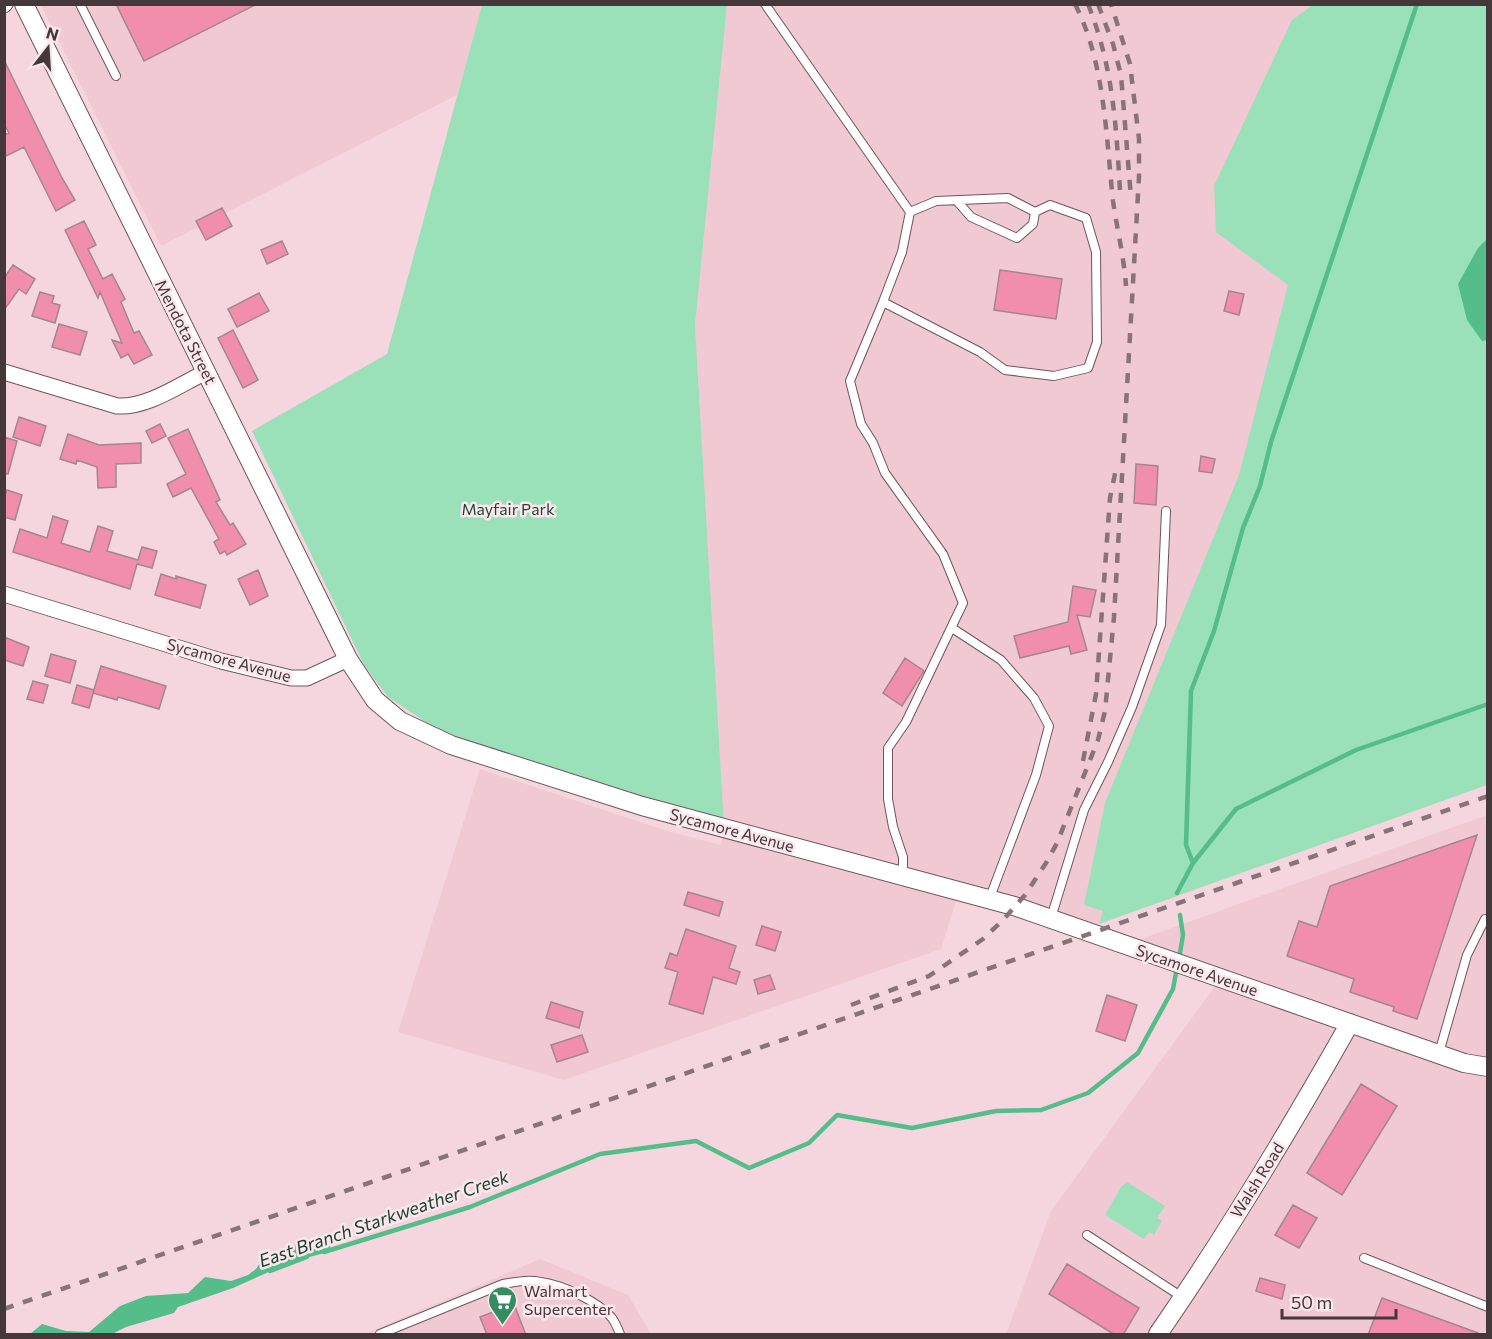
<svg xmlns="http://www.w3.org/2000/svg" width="1492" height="1339" viewBox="0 0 1492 1339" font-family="Commissioner,sans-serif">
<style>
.built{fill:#f1c9d3}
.green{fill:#9ae0b8}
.water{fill:#55bd8a}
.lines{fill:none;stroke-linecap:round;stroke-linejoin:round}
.stream{stroke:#55bd8a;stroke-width:4.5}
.building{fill:#f18eac;stroke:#a4878e;stroke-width:1.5}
.service-casing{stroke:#6f555c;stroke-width:10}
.minor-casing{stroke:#6f555c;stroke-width:17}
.tertiary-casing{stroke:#6f555c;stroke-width:20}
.service{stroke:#fff;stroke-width:8}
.minor{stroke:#fff;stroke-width:15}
.tertiary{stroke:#fff;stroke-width:18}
.rail{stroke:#877378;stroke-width:4.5;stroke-dasharray:10 10;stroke-linecap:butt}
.labels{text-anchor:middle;stroke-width:5;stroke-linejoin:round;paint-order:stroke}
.street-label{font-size:16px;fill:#44383b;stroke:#fbe7ec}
.park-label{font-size:16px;fill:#1d4933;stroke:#fbe7ec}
.poi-label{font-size:16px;fill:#44383b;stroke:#fbe7ec;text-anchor:start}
.water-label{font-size:18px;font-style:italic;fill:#19442f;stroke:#fbe7ec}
</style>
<rect width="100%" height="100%" fill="#f6d6de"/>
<path class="built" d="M41 5H482L457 95 161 246Z
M727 5H1401L1099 924 962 883 941 949 564 1080 398 1032 480 769 671 832 721 845 724 826 695 325Z
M1487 815V1334H1006L1051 1211 1221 978 1124 945Z
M540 1259 628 1295 651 1334H365Z"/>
<path class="green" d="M482 5H727L695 325 724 826 467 742 433 727 388 697 364 665 252 431 387 354Z
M1313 5H1487V785L1099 924 1103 911 1084 905 1105 803 1239 475 1288 285 1216 232 1214 186 1292 20Z
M1127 1182 1165 1206 1157 1218 1162 1221 1154 1235 1149 1232 1144 1239 1105 1215 1121 1187Z"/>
<path class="water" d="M1487 239V340L1482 341 1467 320 1458 284 1478 248Z
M336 1234 328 1252 291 1262 233 1288 178 1307 174 1313 126 1327 112 1334H30L42 1324 66 1331 89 1332 120 1306 146 1296 188 1293 205 1277 231 1281 248 1275 256 1269 262 1260 293 1246Z"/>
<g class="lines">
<path class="stream" d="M1193 863 1186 845 1191 691 1214 631 1243 528 1260 486 1271 442 1417 4
M1177 893 1193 863 1236 809 1356 750 1488 704
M1179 959 1183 935 1180 915
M324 1252 470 1207 600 1154 696 1141 749 1168 809 1143 837 1115 912 1128 996 1111 1041 1110 1088 1093 1138 1053 1173 989 1177 967
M270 1271 307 1257"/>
</g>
<path class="building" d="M116 4H257L144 61Z
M4 60 62 178 75 200 56 211 24 147 4 157V135L9 133 4 124Z
M222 208 232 226 206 240 196 221Z
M84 221 96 245 88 249 103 279 112 274 125 299 121 302 134 333 139 331 152 355 134 364 128 354 121 358 112 340 122 343 100 292 98 298 65 230Z
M282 241 288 254 267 264 261 250Z
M13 265 35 279 26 294 19 289 4 310V278Z
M1000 270 1062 279 1056 319 994 310Z
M1229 291 1244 294 1239 315 1224 311Z
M40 292 54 296 52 303 60 305 55 323 32 316Z
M259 293 269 311 237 327 228 309Z
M59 324 87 332 80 355 52 347Z
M233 330 258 380 243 388 218 338Z
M19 417 46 426 40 446 13 437Z
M160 424 166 436 152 443 146 431Z
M188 429 220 500 216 502 230 525 233 523 246 544 227 555 225 551 220 554 214 542 219 539 191 488 173 497 167 484 186 474 168 438Z
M68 434 99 445 141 443V463L116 464V487L98 488 97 467 77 460 76 464 60 459Z
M4 437 17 441 8 474 4 473Z
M1201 456 1215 459 1212 473 1199 471Z
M1136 464 1158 466 1156 505 1134 503Z
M7 490 22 495 15 520 4 517V497Z
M53 516 68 521 61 543 90 552 98 526 113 531 107 551 138 560 142 547 157 551 152 568 137 564 130 589 13 552 20 529 47 538Z
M258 570 268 596 250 605 238 579Z
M161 574 176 579V576L206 585 200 608 155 595Z
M1073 586 1096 590 1090 617 1077 615 1087 650 1071 654 1069 646 1020 658 1014 636 1068 622Z
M4 637 29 647 23 666 4 660Z
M51 654 76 661 70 683 45 676Z
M905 658 924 671 902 706 883 693Z
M101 666 166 686 159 709 118 697 117 700 93 693Z
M33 681 48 685 43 703 27 699Z
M77 685 94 690 89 708 72 703Z
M1477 835 1417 1019 1393 1011 1394 1007 1350 992 1354 979 1287 956 1299 921 1317 927 1330 886Z
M688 892 723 902 719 916 684 905Z
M762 926 781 932 775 951 756 945Z
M686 929 736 946 729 968 740 972 736 984 713 977 703 1014 669 1004 678 972 665 968 670 953 677 956Z
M770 975 775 989 758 994 754 980Z
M1107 995 1137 1005 1125 1041 1096 1031Z
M551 1002 583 1012 579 1028 546 1018Z
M582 1035 588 1052 557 1062 551 1045Z
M1361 1084 1397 1106 1342 1195 1307 1173Z
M1293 1205 1317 1218 1299 1248 1275 1235Z
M1067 1264 1139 1308 1123 1335H1115L1049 1294Z
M1260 1278 1285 1285 1282 1299 1256 1291Z
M1382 1298 1478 1333 1477 1335H1368Z
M514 1304 526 1335H487L480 1317Z"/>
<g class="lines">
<defs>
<path id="service" d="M80 4 116 76
M765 4 910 212 902 252 883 302 850 381 861 424 873 443 885 473 943 554 963 603 906 722 888 748V799L893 827 903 857V875
M910 212 936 201 1008 198 1035 212 1033 224 1017 238 971 217 957 201
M883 302 980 352 1005 370 1054 376 1088 368 1097 342 1096 252 1086 218 1050 205 1035 212
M952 628 1001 660 1034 698 1049 726 1036 775 989 900
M1051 918 1084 810 1108 762 1132 707 1161 625 1166 511
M1439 1053 1467 955 1485 919H1488
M1087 1235 1182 1297
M1364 1258 1488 1307
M380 1334 503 1284C516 1282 528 1279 541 1282 562 1285 598 1301 612 1318 615 1322 618 1329 620 1334"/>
<path id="minor" d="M4 5 5 4
M4 372 117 406C147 408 179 385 206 372
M4 594 221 661 291 678H307L348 659"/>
<path id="tertiary" d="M24 4 348 659 375 700 400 721 451 745 642 806 1014 906 1464 1063 1488 1067
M1158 1334C1227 1234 1290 1129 1350 1023"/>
</defs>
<use href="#service" class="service-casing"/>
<use href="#minor" class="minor-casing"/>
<use href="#tertiary" class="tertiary-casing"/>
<use href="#service" class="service"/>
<use href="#minor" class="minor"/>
<use href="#tertiary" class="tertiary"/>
<path class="rail" d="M1075 4C1105 63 1106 136 1113 201 1117 229 1124 257 1126 286
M1088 4C1113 67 1116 123 1120 190
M1098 4 1113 44 1121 75 1131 198
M1083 761 1096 694 1110 498 1116 469
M851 1005 929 976 983 939 1002 921 1025 895 1046 863 1057 843 1098 740 1105 711 1114 617 1139 177V139L1130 64 1111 4
M4 1309 1488 796"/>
</g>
<defs>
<symbol id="supermarket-pin" viewBox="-11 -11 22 30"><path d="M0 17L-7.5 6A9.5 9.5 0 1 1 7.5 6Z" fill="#348d62" stroke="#fbe7ec"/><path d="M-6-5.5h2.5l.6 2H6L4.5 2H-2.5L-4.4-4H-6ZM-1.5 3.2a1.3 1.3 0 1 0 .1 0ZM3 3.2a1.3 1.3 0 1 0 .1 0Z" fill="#fff"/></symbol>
</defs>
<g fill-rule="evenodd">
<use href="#supermarket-pin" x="486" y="1284" width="33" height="45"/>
</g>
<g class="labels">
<g class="street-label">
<text transform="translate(186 332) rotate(63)" y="6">Mendota Street</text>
<text transform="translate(229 660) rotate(15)" y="6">Sycamore Avenue</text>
<text transform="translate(732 830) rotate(15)" y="6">Sycamore Avenue</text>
<text transform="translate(1197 970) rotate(19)" y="6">Sycamore Avenue</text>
<text transform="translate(1257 1180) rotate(-58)" y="6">Walsh Road</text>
</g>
<g class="park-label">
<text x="508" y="515">Mayfair Park</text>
</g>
<g class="poi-label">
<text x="524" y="1297">Walmart<tspan x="524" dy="18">Supercenter</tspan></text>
</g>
<g class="water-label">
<text transform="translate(384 1219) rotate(-19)" y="6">East Branch Starkweather Creek</text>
</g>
</g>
<rect width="1492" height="1339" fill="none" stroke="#44383b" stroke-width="12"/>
<g transform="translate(48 48) rotate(17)" stroke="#fbe7ec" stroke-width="4.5" paint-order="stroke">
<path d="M0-4.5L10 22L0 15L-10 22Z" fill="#44383b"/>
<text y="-9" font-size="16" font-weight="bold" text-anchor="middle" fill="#44383b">N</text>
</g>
<path d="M1282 1309v9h114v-9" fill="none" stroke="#44383b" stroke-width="3"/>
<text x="1291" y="1309" font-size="18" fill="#44383b" stroke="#fbe7ec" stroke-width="4.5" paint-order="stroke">50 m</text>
</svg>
